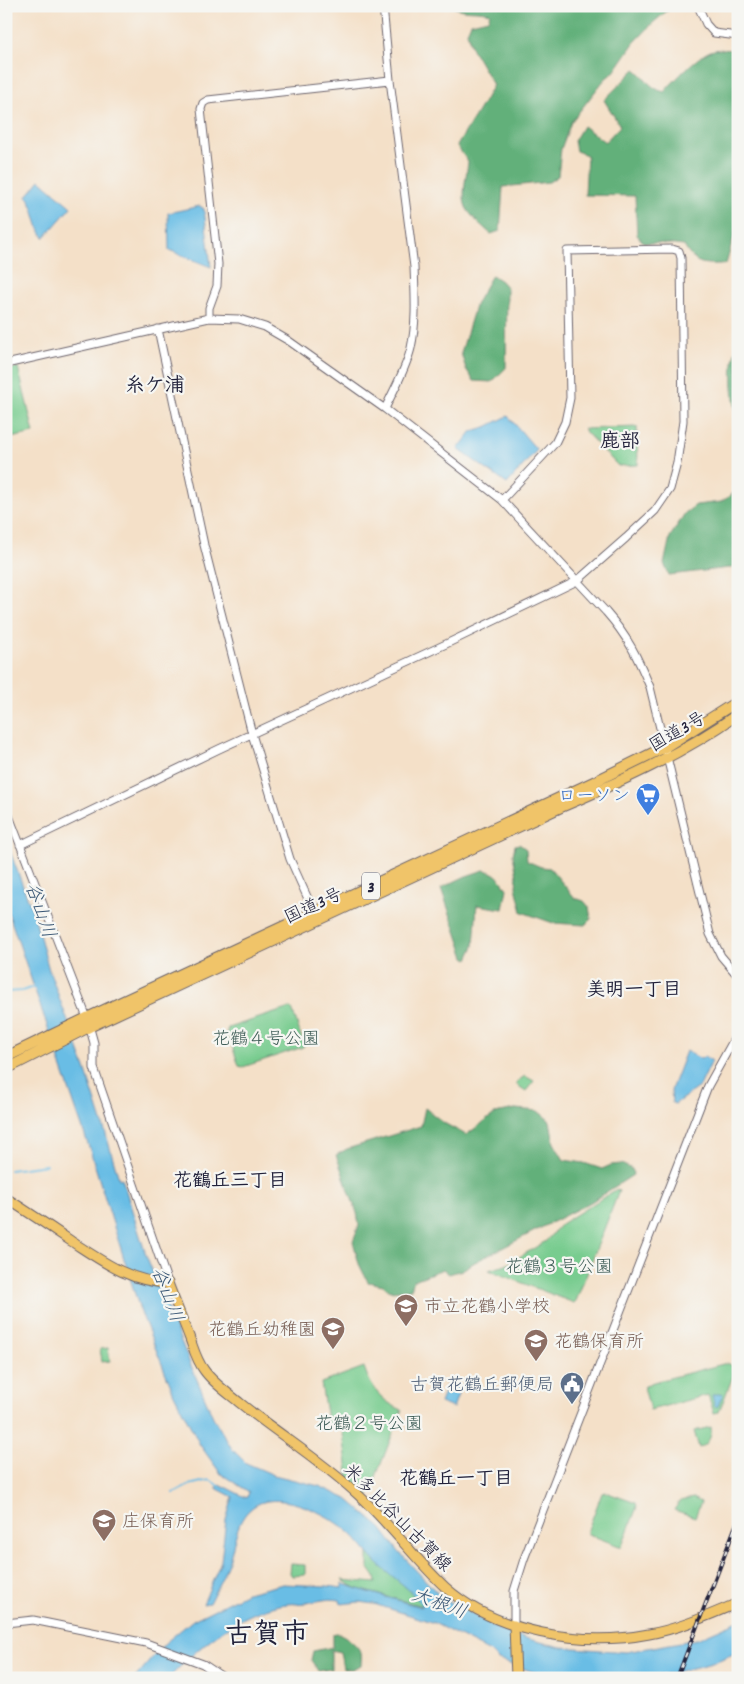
<svg xmlns="http://www.w3.org/2000/svg" width="744" height="1684" viewBox="0 0 744 1684" font-family="Dekko,'Klee One',sans-serif">
<style>
.green{fill:#78cc8f;stroke:#4d7765}
.forest{fill:#62b07a;stroke:#42695a}
.water{fill:#69bde5;stroke:#467090}
.lines{fill:none;stroke-linecap:round;stroke-linejoin:round}
.stream{stroke:#69bde5;stroke-width:2}
.minor-casing{stroke:#6c646c;stroke-width:9}
.major-casing{stroke:#6c646c;stroke-width:11}
.highway-casing{stroke:#6c646c;stroke-width:12}
.minor{stroke:#fff;stroke-width:7}
.major{stroke:#f0c469;stroke-width:9}
.highway{stroke:#f0c469;stroke-width:10}
.rail-casing{stroke:#22223b;stroke-width:4}
.rail{stroke:#f6f6f2;stroke-width:2;stroke-dasharray:5.5;stroke-linecap:butt}
.labels{text-anchor:middle;stroke-width:4.5;stroke-linejoin:round;paint-order:stroke}
.shield{fill:#f6f6f2;stroke:#626272;stroke-width:1}
.shield-label{font-size:16px;font-weight:bold;fill:#22223b}
.street-label{font-size:18px;fill:#22223b;stroke:#f6f6f2}
.shop-label{font-size:18px;fill:#366cbe;stroke:#f6f6f2;text-anchor:end}
.park-label{font-size:18px;fill:#405e58;stroke:#f6f6f2}
.education-label{font-size:18px;fill:#785e54;stroke:#f6f6f2;text-anchor:start}
.service-label{font-size:18px;fill:#4e5e75;stroke:#f6f6f2;text-anchor:end}
.water-label{font-size:19px;font-style:italic;fill:#3b5876;stroke:#f6f6f2}
.neighbourhood-label{font-size:19px;font-weight:bold;fill:#22223b;stroke:#f6f6f2}
.quarter-label{font-size:20px;font-weight:bold;fill:#22223b;stroke:#f6f6f2}
.town-label{font-size:28px;font-weight:bold;fill:#22223b;stroke:#f6f6f2}
</style>
<rect width="100%" height="100%" fill="#f6f6f2"/>
<filter id="ink" filterUnits="userSpaceOnUse"><feTurbulence type="fractalNoise" baseFrequency=".02" numOctaves="2"/><feDisplacementMap in="SourceGraphic" scale="10" xChannelSelector="R" yChannelSelector="G"/><feConvolveMatrix kernelMatrix="1 2 1 2 8 2 1 2 1" color-interpolation-filters="sRGB"/></filter>
<filter id="wash" filterUnits="userSpaceOnUse"><feTurbulence type="fractalNoise" baseFrequency=".0096" numOctaves="4" result="noise"/><feDisplacementMap in="SourceGraphic" scale="20" xChannelSelector="R" yChannelSelector="G"/><feGaussianBlur stdDeviation="1.12" result="paint"/><feColorMatrix in="noise" values="0 0 0 0 0 0 0 0 0 0 0 0 0 0 0 0 0 1.4 0 .05"/><feComposite in="paint" operator="in"/></filter>
<g filter="url(#wash)">
<rect width="100%" height="100%" fill="#f4e0c8"/>
<path class="green" d="M18 367 34 433 6 439V371Z
M637 427 638 465 618 466 583 429Z
M290 1008 292 1009 304 1045 303 1047 243 1067 239 1066 227 1031 228 1028Z
M525 1076 534 1081 526 1091 517 1085 516 1082Z
M617 1189 619 1191 576 1301 574 1303 489 1270 506 1265 546 1241 561 1224Z
M108 1348 110 1361 102 1362 100 1349Z
M727 1363 733 1366V1376L719 1412 714 1413 708 1395 650 1410 644 1387 650 1383Z
M364 1367C371 1388 381 1401 402 1410L368 1497 349 1480 342 1426H328L321 1383Z
M711 1427C713 1436 707 1446 699 1448L694 1431Z
M605 1492 636 1503 637 1507 622 1546H619L588 1534 587 1532 602 1493Z
M693 1498 701 1502 695 1517 674 1510 680 1501Z
M368 1551C384 1571 410 1584 422 1606L358 1589 342 1580 376 1583 375 1577 368 1567Z
M291 1564 305 1565V1575L292 1576 290 1573Z"/>
<path class="forest" d="M452 6H673L654 22 634 43 614 72 605 79 571 122 561 149 558 176 549 182 503 187 500 231 491 234C484 228 470 216 466 207 461 197 467 173 468 162L457 146C469 125 482 106 493 85L472 49 467 32 471 23 488 19 490 13C477 9 463 13 452 6Z
M738 49V223L726 264C704 264 696 267 684 246L657 243H644L637 235 635 196 585 195 587 155 576 151 574 141 583 126 605 142 620 126 604 100 635 69C648 78 647 87 664 92 674 81 699 53 714 50 721 48 729 51 738 49Z
M492 275 501 281 507 288 506 368 492 382 474 381 466 369 461 353 476 303Z
M738 347V410H736C733 396 729 357 738 347Z
M738 490V567L669 575 664 564 670 537 685 513 696 505 721 502Z
M519 844 526 849 527 861 541 867 550 868 575 898 584 901 589 907 591 919 585 925 553 923 522 912 516 887 517 876 513 855 515 845Z
M484 870C497 873 500 878 507 889L503 909 477 905 474 946 468 959 465 957 441 888 466 876Z
M425 1108 444 1123 466 1135 496 1113 515 1109 538 1111 550 1121 554 1143 564 1160 584 1163 602 1169 611 1165 621 1164 632 1169 633 1175 591 1202 475 1262 462 1270 449 1274 443 1269 414 1280 411 1289 390 1291 383 1285 368 1282 359 1264 353 1241 359 1225 357 1213 336 1155 347 1149 421 1126Z
M336 1633C343 1633 359 1646 361 1653 362 1657 361 1661 361 1665L352 1669H343L340 1652 331 1650V1669L318 1671 311 1660 313 1651 333 1647V1634Z"/>
<path class="water" d="M40 180 71 207 44 238C35 224 36 210 27 196Z
M200 206 204 209 211 267 169 250 168 213Z
M508 416 537 450 507 484 458 449 472 431 486 427Z
M6 841 34 915 49 970 84 1065 105 1131 119 1179 122 1178 146 1255 189 1361 213 1417 232 1449 246 1463 274 1475 319 1486 347 1499 381 1528 399 1552 444 1600 458 1605 496 1628 524 1638 561 1647 626 1652 697 1639 738 1621V1652L712 1663 669 1674 637 1678H551L498 1660 490 1652 434 1623 416 1617 374 1604 359 1602 341 1604 340 1600C326 1598 320 1601 306 1603 296 1604 286 1603 276 1606 232 1617 200 1646 169 1678H135L165 1643 193 1620 247 1593 283 1584 327 1586 342 1588 343 1584 350 1586 358 1589 421 1607 422 1606C412 1589 393 1578 378 1564 368 1554 360 1542 350 1533 331 1515 281 1490 256 1505 234 1518 236 1545 227 1566 222 1579 215 1591 209 1603L203 1604 221 1561 226 1520 233 1497 216 1488 219 1484 247 1498 249 1492 221 1474 200 1445 174 1394 140 1310 90 1150 6 906Z
M686 1051 701 1059 704 1056 712 1061 700 1086 675 1104 672 1103 671 1090Z
M447 1384 460 1389 453 1408 440 1403Z
M722 1393 723 1394 718 1406 715 1407 712 1395Z"/>
<g class="lines">
<path class="stream" d="M6 992 22 991 36 986
M10 1170 46 1165
M174 1493 189 1485 210 1480 220 1487"/>
</g>
</g>
<g filter="url(#ink)">
<g class="lines">
<defs>
<path id="minor" d="M383 6 390 80 414 267C415 295 417 321 411 348 406 369 394 389 385 409
M698 6 706 24 714 33 738 36
M209 318V308L217 286 218 264 201 109 203 103 208 100 390 80
M158 329 204 545 252 734 290 859 314 912
M6 364 209 318 239 319 265 327 289 341 385 409 502 500 606 612C628 637 637 656 650 687L710 934 721 956 738 976
M6 808 87 1018 94 1043V1068L168 1283
M20 845 219 749 446 644 577 581 626 538 655 511 670 489 677 463 683 421 681 258 679 251 672 249 567 251 570 398 565 422 555 443 502 500
M6 1623 33 1620 146 1643 203 1664 224 1678
M514 1625V1591L524 1559 708 1086 738 1032"/>
<path id="major" d="M6 1198C28 1212 49 1226 71 1241 102 1261 130 1282 168 1283 175 1302 183 1320 190 1339 194 1350 197 1361 204 1370 213 1383 228 1393 240 1403 277 1433 319 1459 354 1491 387 1520 413 1557 445 1587 496 1633 582 1647 649 1634 679 1629 709 1615 738 1603
M514 1625 516 1678"/>
<path id="highway" d="M6 1057 87 1018 600 779 665 747 738 701
M6 1069 89 1027 561 807C622 781 684 753 738 714"/>
</defs>
<use href="#minor" class="minor-casing"/>
<use href="#major" class="major-casing"/>
<use href="#highway" class="highway-casing"/>
<use href="#minor" class="minor"/>
<use href="#major" class="major"/>
<use href="#highway" class="highway"/>
<defs>
<path id="rail" d="M677 1678 738 1520"/>
</defs>
<use href="#rail" class="rail-casing"/>
<use href="#rail" class="rail"/>
</g>
</g>
<defs>
<symbol id="supermarket-pin" viewBox="-11 -11 22 30"><path d="M0 17L-7.5 6A9.5 9.5 0 1 1 7.5 6Z" fill="#3f7fe0" stroke="#f6f6f2"/><path d="M-6-5.5h2.5l.6 2H6L4.5 2H-2.5L-4.4-4H-6ZM-1.5 3.2a1.3 1.3 0 1 0 .1 0ZM3 3.2a1.3 1.3 0 1 0 .1 0Z" fill="#fff"/></symbol>
<symbol id="school-pin" viewBox="-11 -11 22 30"><path d="M0 17L-7.5 6A9.5 9.5 0 1 1 7.5 6Z" fill="#8d6e63" stroke="#f6f6f2"/><path d="M0-5L7-2L0 1L-7-2ZM-4 1L0 2.5L4 1V4Q0 6-4 4Z" fill="#fff"/></symbol>
<symbol id="civic-pin" viewBox="-11 -11 22 30"><path d="M0 17L-7.5 6A9.5 9.5 0 1 1 7.5 6Z" fill="#5c6f8a" stroke="#f6f6f2"/><path d="M-.6-6.5H3V-4.5H.6V-3L4-1V1h2V6H-6V1h2V-1L-.6-3ZM-1.2 2.5V6h2.4V2.5Z" fill="#fff"/></symbol>
</defs>
<g fill-rule="evenodd">
<use href="#supermarket-pin" x="634" y="781" width="28" height="38"/>
<use href="#school-pin" x="392" y="1292" width="28" height="38"/>
<use href="#school-pin" x="319" y="1315" width="28" height="38"/>
<use href="#school-pin" x="522" y="1327" width="28" height="38"/>
<use href="#civic-pin" x="558" y="1370" width="28" height="38"/>
<use href="#school-pin" x="90" y="1507" width="28" height="38"/>
</g>
<g class="labels">
<rect class="shield" x="362" y="872.5" width="18" height="27" rx="4"/>
<g class="shield-label">
<text x="371" y="892">3</text>
</g>
<g class="street-label">
<text transform="translate(677 731) rotate(-30)" y="6">国道3号</text>
<text transform="translate(313 905) rotate(-25)" y="6">国道3号</text>
<text transform="translate(398 1517) rotate(45)" y="6">米多比谷山古賀線</text>
</g>
<g class="shop-label">
<text x="630" y="801">ローソン</text>
</g>
<g class="park-label">
<text x="266" y="1044">花鶴４号公園</text>
<text x="559" y="1272">花鶴３号公園</text>
<text x="369" y="1429">花鶴２号公園</text>
</g>
<g class="education-label">
<text x="424" y="1312">市立花鶴小学校</text>
<text x="316" y="1335" text-anchor="end">花鶴丘幼稚園</text>
<text x="554" y="1347">花鶴保育所</text>
<text x="122" y="1527">庄保育所</text>
</g>
<g class="service-label">
<text x="554" y="1390">古賀花鶴丘郵便局</text>
</g>
<g class="water-label">
<text transform="translate(42 910) rotate(71)" y="7">谷山川</text>
<text transform="translate(169 1294) rotate(69)" y="7">谷山川</text>
<text transform="translate(440 1602) rotate(20)" y="7">大根川</text>
</g>
<g class="neighbourhood-label">
<text x="634" y="995">美明一丁目</text>
<text x="230" y="1186">花鶴丘三丁目</text>
<text x="456" y="1484">花鶴丘一丁目</text>
</g>
<g class="quarter-label">
<text x="155" y="391">糸ケ浦</text>
<text x="620" y="447">鹿部</text>
</g>
<g class="town-label">
<text x="267" y="1642">古賀市</text>
</g>
</g>
<rect width="744" height="1684" fill="none" stroke="#f6f6f2" stroke-width="25"/>
</svg>
